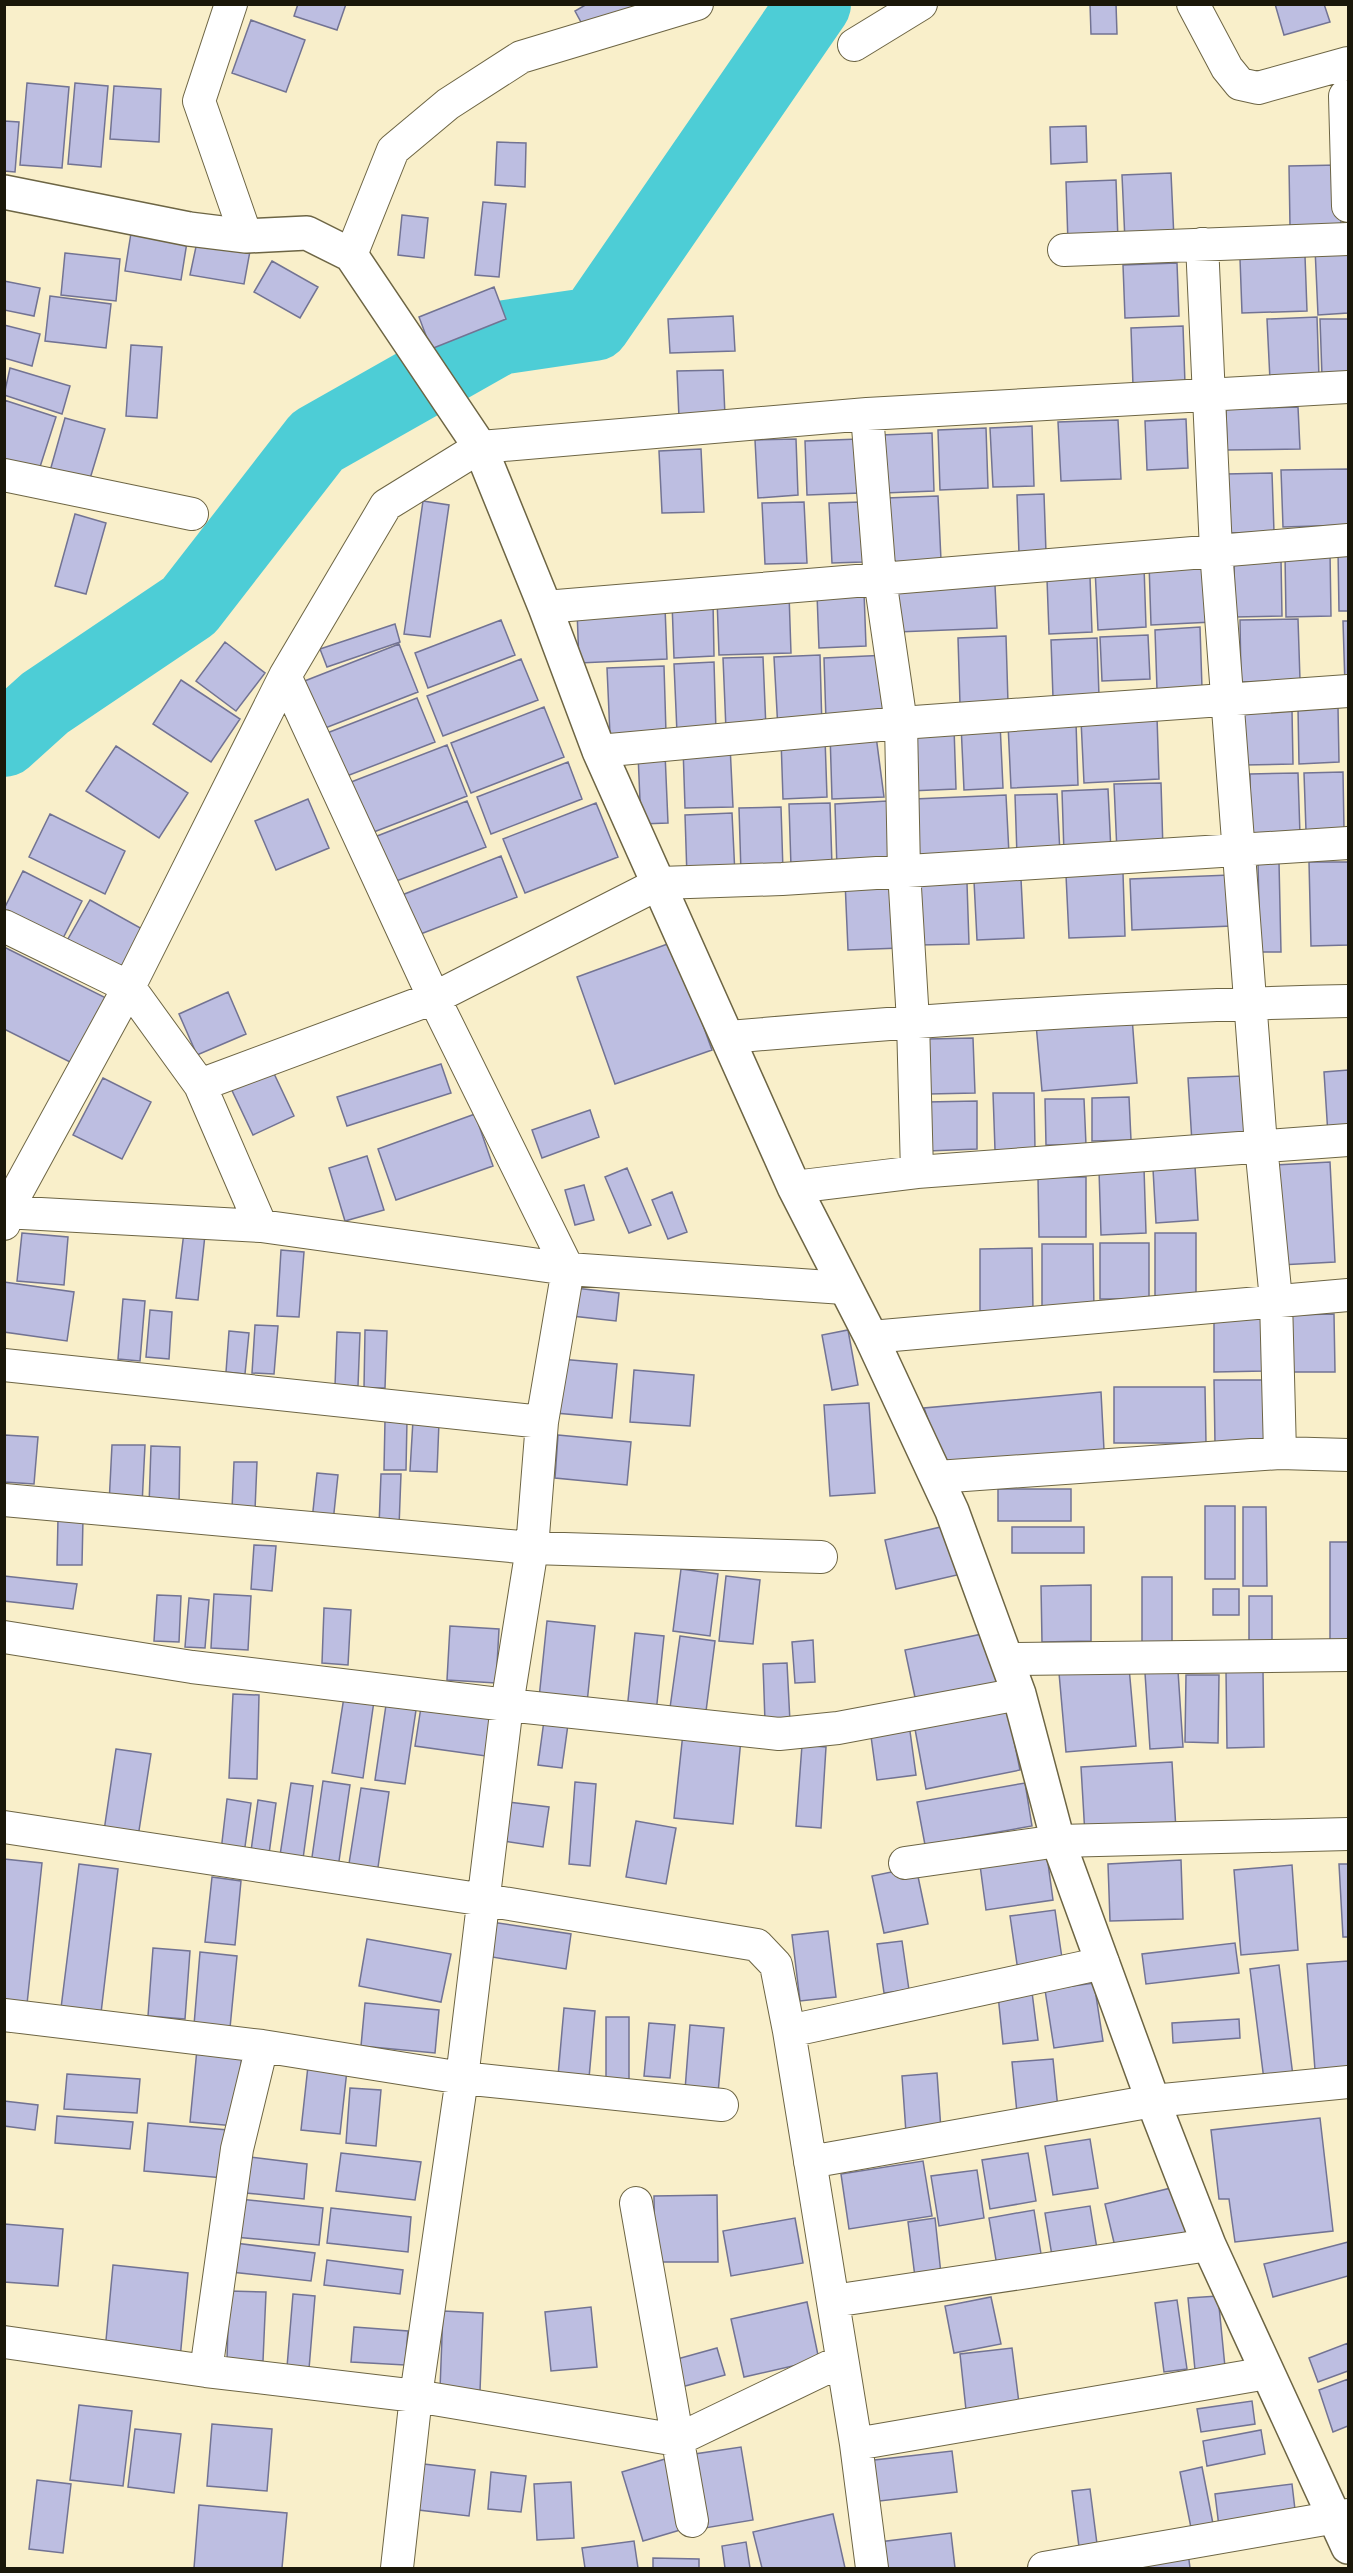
<svg xmlns="http://www.w3.org/2000/svg" width="1353" height="2573" viewBox="0 0 1353 2573" font-family="'Nunito Sans',sans-serif">
<style>
.lines{fill:none;stroke-linecap:round;stroke-linejoin:round}
.river{stroke:#4dcdd6;stroke-width:74}
.building{fill:#bdbee1;stroke:#727393;stroke-width:1.5}
.minor-casing{stroke:#6d6544;stroke-width:34}
.tertiary-casing{stroke:#6d6544;stroke-width:36}
.minor{stroke:#fff;stroke-width:32}
.tertiary{stroke:#fff;stroke-width:33}
</style>
<rect width="100%" height="100%" fill="#f9efca"/>
<g class="lines">
<path class="river" d="M4 740 45 703 189 606 317 441 499 338 594 324 814 4"/>
</g>
<path class="building" d="M298 4H346L337 30 294 16Z
M587 4H646L588 35 575 11Z
M1090 4H1116L1117 34H1091Z
M1275 4H1324L1330 22 1284 35Z
M251 20 305 40 286 92 232 73Z
M27 83 69 87 62 168 20 165Z
M75 83 108 86 101 167 68 164Z
M114 86 161 89 159 142 110 139Z
M4 121 19 122 15 172 4 171Z
M1086 126 1087 162 1051 164 1050 127Z
M497 142 526 143 525 187 495 185Z
M1339 165 1341 225 1290 226 1289 166Z
M1171 173 1174 239 1125 241 1122 175Z
M1116 180 1118 241 1068 243 1066 182Z
M483 202 506 204 499 277 475 275Z
M402 215 428 218 424 258 398 255Z
M131 233 187 242 181 280 125 271Z
M197 242 250 251 244 284 190 275Z
M1348 247V313L1318 315 1315 248Z
M65 253 120 259 116 301 61 295Z
M1305 256 1307 311 1242 313 1240 259Z
M272 261 318 287 300 318 254 292Z
M1177 263 1179 316 1125 318 1123 265Z
M4 281 40 288 34 316 4 310Z
M494 287 506 319 431 349 419 317Z
M50 296 111 304 106 348 45 341Z
M733 316 735 351 670 353 668 319Z
M1317 317 1319 378 1270 380 1267 319Z
M1320 319H1348V376H1322Z
M4 325 40 334 32 366 4 358Z
M1183 326 1185 384 1133 386 1131 328Z
M131 345 162 347 157 418 126 416Z
M10 368 70 386 62 414 4 395Z
M723 370 725 416 679 418 677 371Z
M4 400 56 417 39 470 4 459Z
M1298 407 1300 449 1227 450 1226 409Z
M65 418 105 429 89 482 50 471Z
M1186 419 1188 468 1147 470 1145 421Z
M1118 420 1121 479 1061 481 1058 422Z
M1032 426 1034 486 993 487 990 428Z
M986 428 988 488 940 490 938 430Z
M932 433 934 491 884 493 881 435Z
M796 439 798 495 758 498 755 440Z
M859 439 861 493 807 495 805 441Z
M701 449 704 512 662 513 659 451Z
M1348 469V525L1283 527 1281 470Z
M1272 473 1274 532 1227 533 1226 474Z
M1044 494 1046 553 1019 554 1017 495Z
M938 496 941 560 890 562 887 498Z
M423 501 449 505 430 637 404 634Z
M804 502 807 563 765 564 762 503Z
M861 502 863 562 832 563 829 503Z
M75 514 106 523 86 594 55 586Z
M1338 551H1348V611H1339Z
M1330 552 1331 616 1286 617 1285 554Z
M1210 560 1213 622 1151 625 1149 563Z
M1234 560H1281L1282 616 1235 617Z
M1144 566 1146 627 1098 630 1095 568Z
M1090 577 1092 632 1049 634 1047 579Z
M995 585 997 628 897 632 896 588Z
M864 592 866 646 819 648 817 594Z
M789 594 791 653 719 655 717 598Z
M713 601 714 656 674 658 672 602Z
M665 607 667 659 579 663 577 610Z
M1298 619 1300 680 1241 682 1240 620Z
M501 620 515 655 428 688 415 653Z
M1343 621H1348V686H1345Z
M395 624 400 642 327 667 320 649Z
M1200 627 1202 688 1157 690 1155 630Z
M1148 635 1150 679 1102 681 1100 637Z
M1006 636 1008 703 960 704 958 638Z
M1097 638 1099 696 1053 698 1051 640Z
M225 642 265 673 236 711 196 681Z
M399 644 418 692 320 730 302 682Z
M820 655 822 729 778 730 774 657Z
M888 655 891 719 826 721 824 658Z
M763 657 766 729 726 730 723 658Z
M521 659 538 700 443 736 427 696Z
M714 662 716 732 677 733 674 664Z
M664 666 666 733 610 735 607 668Z
M181 680 240 719 211 762 153 724Z
M417 698 435 742 339 779 322 735Z
M544 707 564 757 471 793 451 743Z
M1338 707 1339 762 1299 764 1298 708Z
M1292 710 1293 764 1244 765 1243 711Z
M1157 717 1159 779 1084 783 1081 720Z
M1076 722 1078 785 1011 788 1008 724Z
M1000 723 1003 788 964 790 961 724Z
M954 727 956 789 909 791 906 728Z
M830 733 876 736 884 797 832 799Z
M825 738 827 797 783 799 781 739Z
M447 745 467 796 366 835 346 784Z
M730 745 733 807 685 808 683 747Z
M116 746 188 793 159 838 86 791Z
M665 753 668 823 641 824 638 754Z
M568 762 582 799 491 834 477 797Z
M1343 772 1344 830 1306 831 1304 773Z
M1298 773 1300 835 1251 836 1250 774Z
M1161 783 1163 850 1117 852 1114 784Z
M1108 789 1111 852 1064 854 1062 791Z
M1057 794 1060 854 1017 856 1015 795Z
M1006 795 1009 854 917 858 914 799Z
M308 799 329 848 276 870 255 821Z
M467 801 486 847 391 883 372 838Z
M887 801 890 866 837 869 835 804Z
M596 803 618 857 525 893 503 839Z
M830 803 832 866 791 867 789 804Z
M781 807 783 871 741 873 739 808Z
M732 813 735 875 687 877 685 815Z
M50 814 125 851 105 894 29 857Z
M501 856 517 897 418 935 402 895Z
M1258 862H1279L1281 952H1260Z
M1309 862H1348V945L1311 946Z
M23 871 82 901 59 946 4 919V909Z
M1123 873 1125 936 1069 938 1066 875Z
M1230 875 1232 926 1132 930 1130 879Z
M897 879 900 948 848 950 845 881Z
M1021 879 1024 938 977 940 974 881Z
M967 883 969 944 919 945 917 885Z
M90 900 144 930 118 977 64 946Z
M673 942 712 1050 615 1084 577 977Z
M4 947 106 998 72 1063 4 1029Z
M228 992 246 1034 197 1055 179 1014Z
M1132 1017 1137 1083 1042 1091 1036 1024Z
M973 1038 975 1093 929 1094 928 1039Z
M269 1063 294 1116 253 1135 228 1082Z
M441 1064 451 1093 347 1126 337 1097Z
M1348 1070V1133L1328 1135 1324 1072Z
M1244 1076 1246 1140 1192 1143 1188 1078Z
M103 1078 151 1102 122 1159 73 1135Z
M993 1093H1034L1035 1149 995 1150Z
M1129 1097 1131 1140 1092 1141V1098Z
M1045 1099H1084L1086 1145H1046Z
M977 1101V1149L928 1151 927 1102Z
M590 1110 599 1137 542 1158 532 1130Z
M475 1114 493 1166 396 1200 378 1149Z
M367 1156 384 1210 345 1221 329 1168Z
M1330 1162 1335 1262 1280 1265 1275 1165Z
M1195 1166 1198 1220 1156 1223 1153 1169Z
M627 1168 651 1225 629 1233 605 1177Z
M1144 1168 1146 1233 1101 1235 1099 1170Z
M1038 1177H1086V1237H1039Z
M584 1185 594 1220 575 1225 565 1190Z
M672 1192 687 1232 668 1239 652 1200Z
M184 1232 205 1235 198 1300 176 1298Z
M22 1233 68 1237 64 1285 17 1281Z
M1155 1233H1196V1298H1155Z
M1100 1243H1149V1299H1100Z
M1042 1244H1093L1094 1312 1042 1313Z
M1032 1248 1033 1311H980V1249Z
M281 1250 304 1252 299 1317 277 1316Z
M4 1282 74 1292 67 1341 4 1332Z
M575 1288 619 1293 616 1321 572 1316Z
M123 1299 145 1301 140 1361 118 1359Z
M150 1310 172 1312 169 1359 146 1357Z
M1265 1314V1371L1214 1372V1315Z
M1334 1314 1335 1372H1288L1287 1315Z
M255 1325 278 1326 274 1374 252 1373Z
M365 1330 387 1331 385 1388H364Z
M848 1330 858 1385 832 1390 822 1335Z
M229 1331 249 1333 245 1374 226 1372Z
M337 1332 360 1333 358 1386H335Z
M560 1359 617 1364 612 1418 555 1413Z
M634 1370 694 1375 690 1426 630 1422Z
M1214 1380H1265L1266 1443 1215 1444Z
M1114 1387H1205L1206 1443H1114Z
M1101 1392 1104 1450 945 1468 924 1408Z
M869 1403 875 1493 830 1496 824 1405Z
M385 1420H407L406 1470H384Z
M413 1420 439 1422 437 1472 410 1471Z
M4 1435 38 1437 34 1484 4 1482Z
M558 1435 631 1442 627 1485 555 1478Z
M112 1445H145L142 1505 109 1504Z
M151 1446 180 1447 179 1506H149Z
M234 1462H257L255 1510 232 1509Z
M317 1473 338 1475 333 1522 312 1520Z
M381 1474H401L399 1527 379 1526Z
M998 1489H1071V1521H998Z
M1205 1506H1235V1579H1205Z
M1243 1507H1266L1267 1586H1243Z
M58 1518H83L82 1565H57Z
M945 1526 957 1575 896 1589 885 1540Z
M1012 1527H1084V1553H1012Z
M1330 1542H1348V1640H1330Z
M254 1545 276 1546 272 1591 251 1589Z
M681 1569 718 1574 710 1636 673 1631Z
M4 1576 77 1584 73 1609 4 1601Z
M726 1576 760 1580 753 1644 719 1641Z
M1142 1577H1172V1644H1142Z
M1091 1585V1641L1042 1642 1041 1586Z
M1213 1589H1239V1615H1213Z
M214 1594 251 1596 248 1650 211 1648Z
M157 1595 181 1596 179 1642 154 1641Z
M1249 1596H1272V1641H1249Z
M189 1598 209 1600 205 1648 185 1647Z
M324 1608 351 1610 348 1665 322 1663Z
M547 1621 595 1626 587 1703 539 1698Z
M450 1626 499 1629 496 1683 447 1680Z
M635 1633 664 1636 656 1713 627 1710Z
M987 1633 998 1684 916 1702 905 1650Z
M680 1636 715 1641 705 1719 669 1715Z
M813 1640 815 1682 795 1683 792 1642Z
M787 1663 790 1722H765L763 1664Z
M1129 1667 1136 1746 1066 1752 1059 1673Z
M1178 1671 1183 1747 1150 1749 1145 1673Z
M1226 1671H1263L1264 1747 1227 1748Z
M1186 1675H1219L1218 1743 1185 1742Z
M233 1694 259 1695 257 1779 229 1778Z
M344 1697 374 1701 363 1778 332 1773Z
M386 1705 416 1710 405 1784 375 1780Z
M421 1707 499 1718 493 1757 415 1746Z
M1008 1711 1020 1770 926 1789 915 1729Z
M545 1713 569 1717 562 1768 538 1765Z
M909 1724 916 1775 877 1780 870 1729Z
M683 1733 741 1739 733 1824 674 1818Z
M802 1745 826 1747 821 1828 796 1826Z
M116 1749 151 1754 138 1837 104 1831Z
M1172 1762 1176 1830 1085 1835 1081 1767Z
M323 1781 350 1785 338 1868 311 1864Z
M575 1782 596 1784 590 1866 569 1864Z
M291 1783 313 1786 302 1866 279 1862Z
M1025 1783 1032 1826 925 1845 917 1802Z
M361 1788 389 1792 377 1874 348 1870Z
M227 1799 251 1803 244 1854 221 1851Z
M258 1800 276 1803 269 1854 251 1851Z
M508 1802 549 1807 543 1847 503 1841Z
M636 1821 676 1828 666 1884 626 1877Z
M1047 1856 1053 1900 986 1910 980 1865Z
M4 1859 42 1863 27 2004 4 2002Z
M1181 1860 1183 1919 1110 1921 1108 1864Z
M79 1864 118 1869 101 2013 61 2008Z
M1339 1864H1348V1937H1343Z
M1292 1865 1298 1950 1241 1955 1234 1870Z
M916 1867 928 1924 884 1933 872 1876Z
M212 1877 241 1881 235 1945 205 1942Z
M1055 1910 1063 1965 1018 1971 1010 1916Z
M491 1922 571 1934 566 1969 486 1956Z
M828 1931 836 1997 800 2001 792 1935Z
M367 1939 451 1954 441 2002 359 1986Z
M902 1941 909 1990 884 1993 877 1944Z
M1235 1943 1239 1973 1146 1984 1142 1954Z
M153 1948 190 1951 185 2019 148 2016Z
M200 1952 237 1956 230 2028 194 2025Z
M1348 1961V2068L1315 2070 1307 1964Z
M1279 1965 1293 2076 1264 2080 1250 1969Z
M1094 1983 1103 2041 1054 2048 1045 1990Z
M1032 1992 1038 2040 1003 2044 998 1995Z
M365 2003 439 2010 435 2053 361 2046Z
M564 2008 595 2011 589 2078 558 2076Z
M606 2017H629V2080H606Z
M1239 2019 1240 2038 1173 2043 1172 2023Z
M649 2023 675 2025 670 2078 644 2076Z
M690 2025 724 2028 718 2093 685 2090Z
M197 2049 242 2054 235 2126 190 2122Z
M1053 2059 1058 2109 1017 2113 1012 2062Z
M308 2066 347 2070 340 2134 301 2130Z
M937 2073 941 2130 906 2133 902 2076Z
M67 2074 140 2079 137 2113 64 2109Z
M350 2088 381 2090 376 2146 346 2143Z
M4 2101 38 2105 35 2130 4 2126Z
M57 2116 133 2122 130 2149 55 2143Z
M1320 2118 1333 2231 1235 2242 1229 2199H1219L1211 2130Z
M148 2123 228 2130 224 2178 144 2171Z
M1090 2139 1098 2188 1053 2195 1045 2146Z
M341 2153 421 2162 415 2200 336 2191Z
M1028 2153 1036 2201 990 2209 982 2160Z
M250 2157 307 2164 304 2199 246 2193Z
M923 2161 932 2216 849 2229 841 2174Z
M977 2170 984 2218 939 2226 931 2176Z
M1175 2187 1187 2234 1116 2251 1105 2204Z
M717 2195 718 2262H655L654 2196Z
M239 2199 323 2208 319 2245 235 2237Z
M1090 2206 1098 2255 1053 2262 1045 2213Z
M331 2208 411 2217 408 2252 327 2243Z
M1034 2210 1042 2260 997 2266 989 2218Z
M795 2218 803 2263 731 2276 723 2231Z
M935 2218 941 2274 915 2277 908 2222Z
M4 2224 63 2229 58 2286 4 2282Z
M1348 2242V2276L1273 2297 1264 2264Z
M235 2243 315 2253 311 2281 231 2272Z
M327 2260 403 2270 400 2294 324 2285Z
M113 2265 188 2273 180 2359 105 2351Z
M229 2291 266 2292 263 2361 227 2360Z
M293 2294 315 2296 309 2369 287 2367Z
M1218 2296 1225 2367 1195 2370 1188 2298Z
M991 2297 1001 2344 954 2353 945 2306Z
M1177 2300 1187 2369 1164 2372 1155 2303Z
M807 2302 819 2360 744 2377 731 2319Z
M591 2307 597 2367 551 2371 545 2312Z
M443 2311 483 2313 480 2391 440 2389Z
M354 2327 408 2331 405 2365 351 2362Z
M1348 2343V2371L1318 2382 1309 2358Z
M717 2348 725 2375 678 2388 670 2361Z
M1012 2348 1019 2403 966 2410 960 2354Z
M1348 2379V2426L1333 2432 1319 2390Z
M1252 2401 1255 2424 1201 2432 1197 2409Z
M79 2405 132 2411 123 2486 70 2480Z
M212 2424 272 2429 267 2491 207 2486Z
M135 2429 181 2434 174 2493 128 2487Z
M1261 2430 1265 2454 1207 2466 1203 2441Z
M741 2447 753 2520 699 2529 688 2455Z
M952 2451 957 2492 871 2502 866 2461Z
M665 2459 687 2528 643 2541 622 2472Z
M415 2463 475 2470 469 2516 410 2509Z
M1202 2467 1214 2529 1192 2533 1180 2472Z
M491 2472 526 2476 521 2512 488 2509Z
M37 2480 71 2484 63 2553 29 2549Z
M571 2482 574 2538 537 2540 534 2484Z
M1292 2484 1296 2518 1219 2527 1215 2494Z
M1090 2489 1097 2544 1079 2547 1072 2491Z
M199 2505 287 2513 282 2568H194Z
M833 2514 845 2568H762L753 2532Z
M951 2533 955 2568H882L879 2542Z
M634 2541 638 2568H585L582 2548Z
M746 2542 750 2568H725L722 2546Z
M1188 2552 1190 2568H1145L1144 2558Z
M653 2558 699 2559V2568H653Z"/>
<g class="lines">
<defs>
<path id="minor" d="M231 4 199 101 246 236
M1193 4 1227 68 1240 84 1258 88 1348 63
M854 45 921 4
M1345 96 1348 206
M1202 244 1216 550 1261 1145 1276 1300 1280 1453
M1064 250 1348 239
M351 255 393 150 448 104 521 57 697 4
M867 414 880 579 901 723 904 871 913 1021 917 1172
M4 475 192 514
M545 607 1348 540
M285 676 434 998 568 1269
M599 751 901 723 1348 691
M4 926 129 987 200 1085 261 1226
M729 1037C935 1019 1142 1005 1348 1001
M200 1085 434 998 660 883 782 879 1348 843
M794 1187 917 1172 1348 1140
M4 1212 261 1226 568 1269
M4 1224 6 1212 129 987 285 676 386 505 480 447 867 414 1348 387
M871 1337 1348 1295
M4 1365 542 1422
M937 1477 1280 1453 1348 1455
M4 1500 532 1548 821 1557
M4 1637 192 1667 507 1705 779 1734 838 1728 1019 1694
M1007 1659 1348 1655
M4 1827 485 1900 757 1945 776 1965 789 2031 856 2444 872 2568
M905 1863 1058 1841 1348 1834
M4 2015 262 2046 462 2078 722 2105
M789 2031 1103 1963
M810 2162 1153 2101 1348 2082
M636 2203 692 2521
M833 2301 1209 2245
M4 2342 206 2371 416 2396 677 2440 841 2361
M206 2371 237 2149 262 2046
M856 2444 1267 2373
M397 2568 416 2396 462 2078 507 1705 532 1548 542 1422 568 1269 844 1288
M1044 2568 1348 2515"/>
<path id="tertiary" d="M4 192 189 229 246 236 307 233 351 255 480 447 545 607 599 751 794 1187 871 1337 952 1511 1019 1694 1058 1841 1153 2101 1209 2245 1348 2547"/>
</defs>
<use href="#minor" class="minor-casing"/>
<use href="#tertiary" class="tertiary-casing"/>
<use href="#minor" class="minor"/>
<use href="#tertiary" class="tertiary"/>
</g>
<rect width="1353" height="2573" fill="none" stroke="#1a1709" stroke-width="12"/>
</svg>
